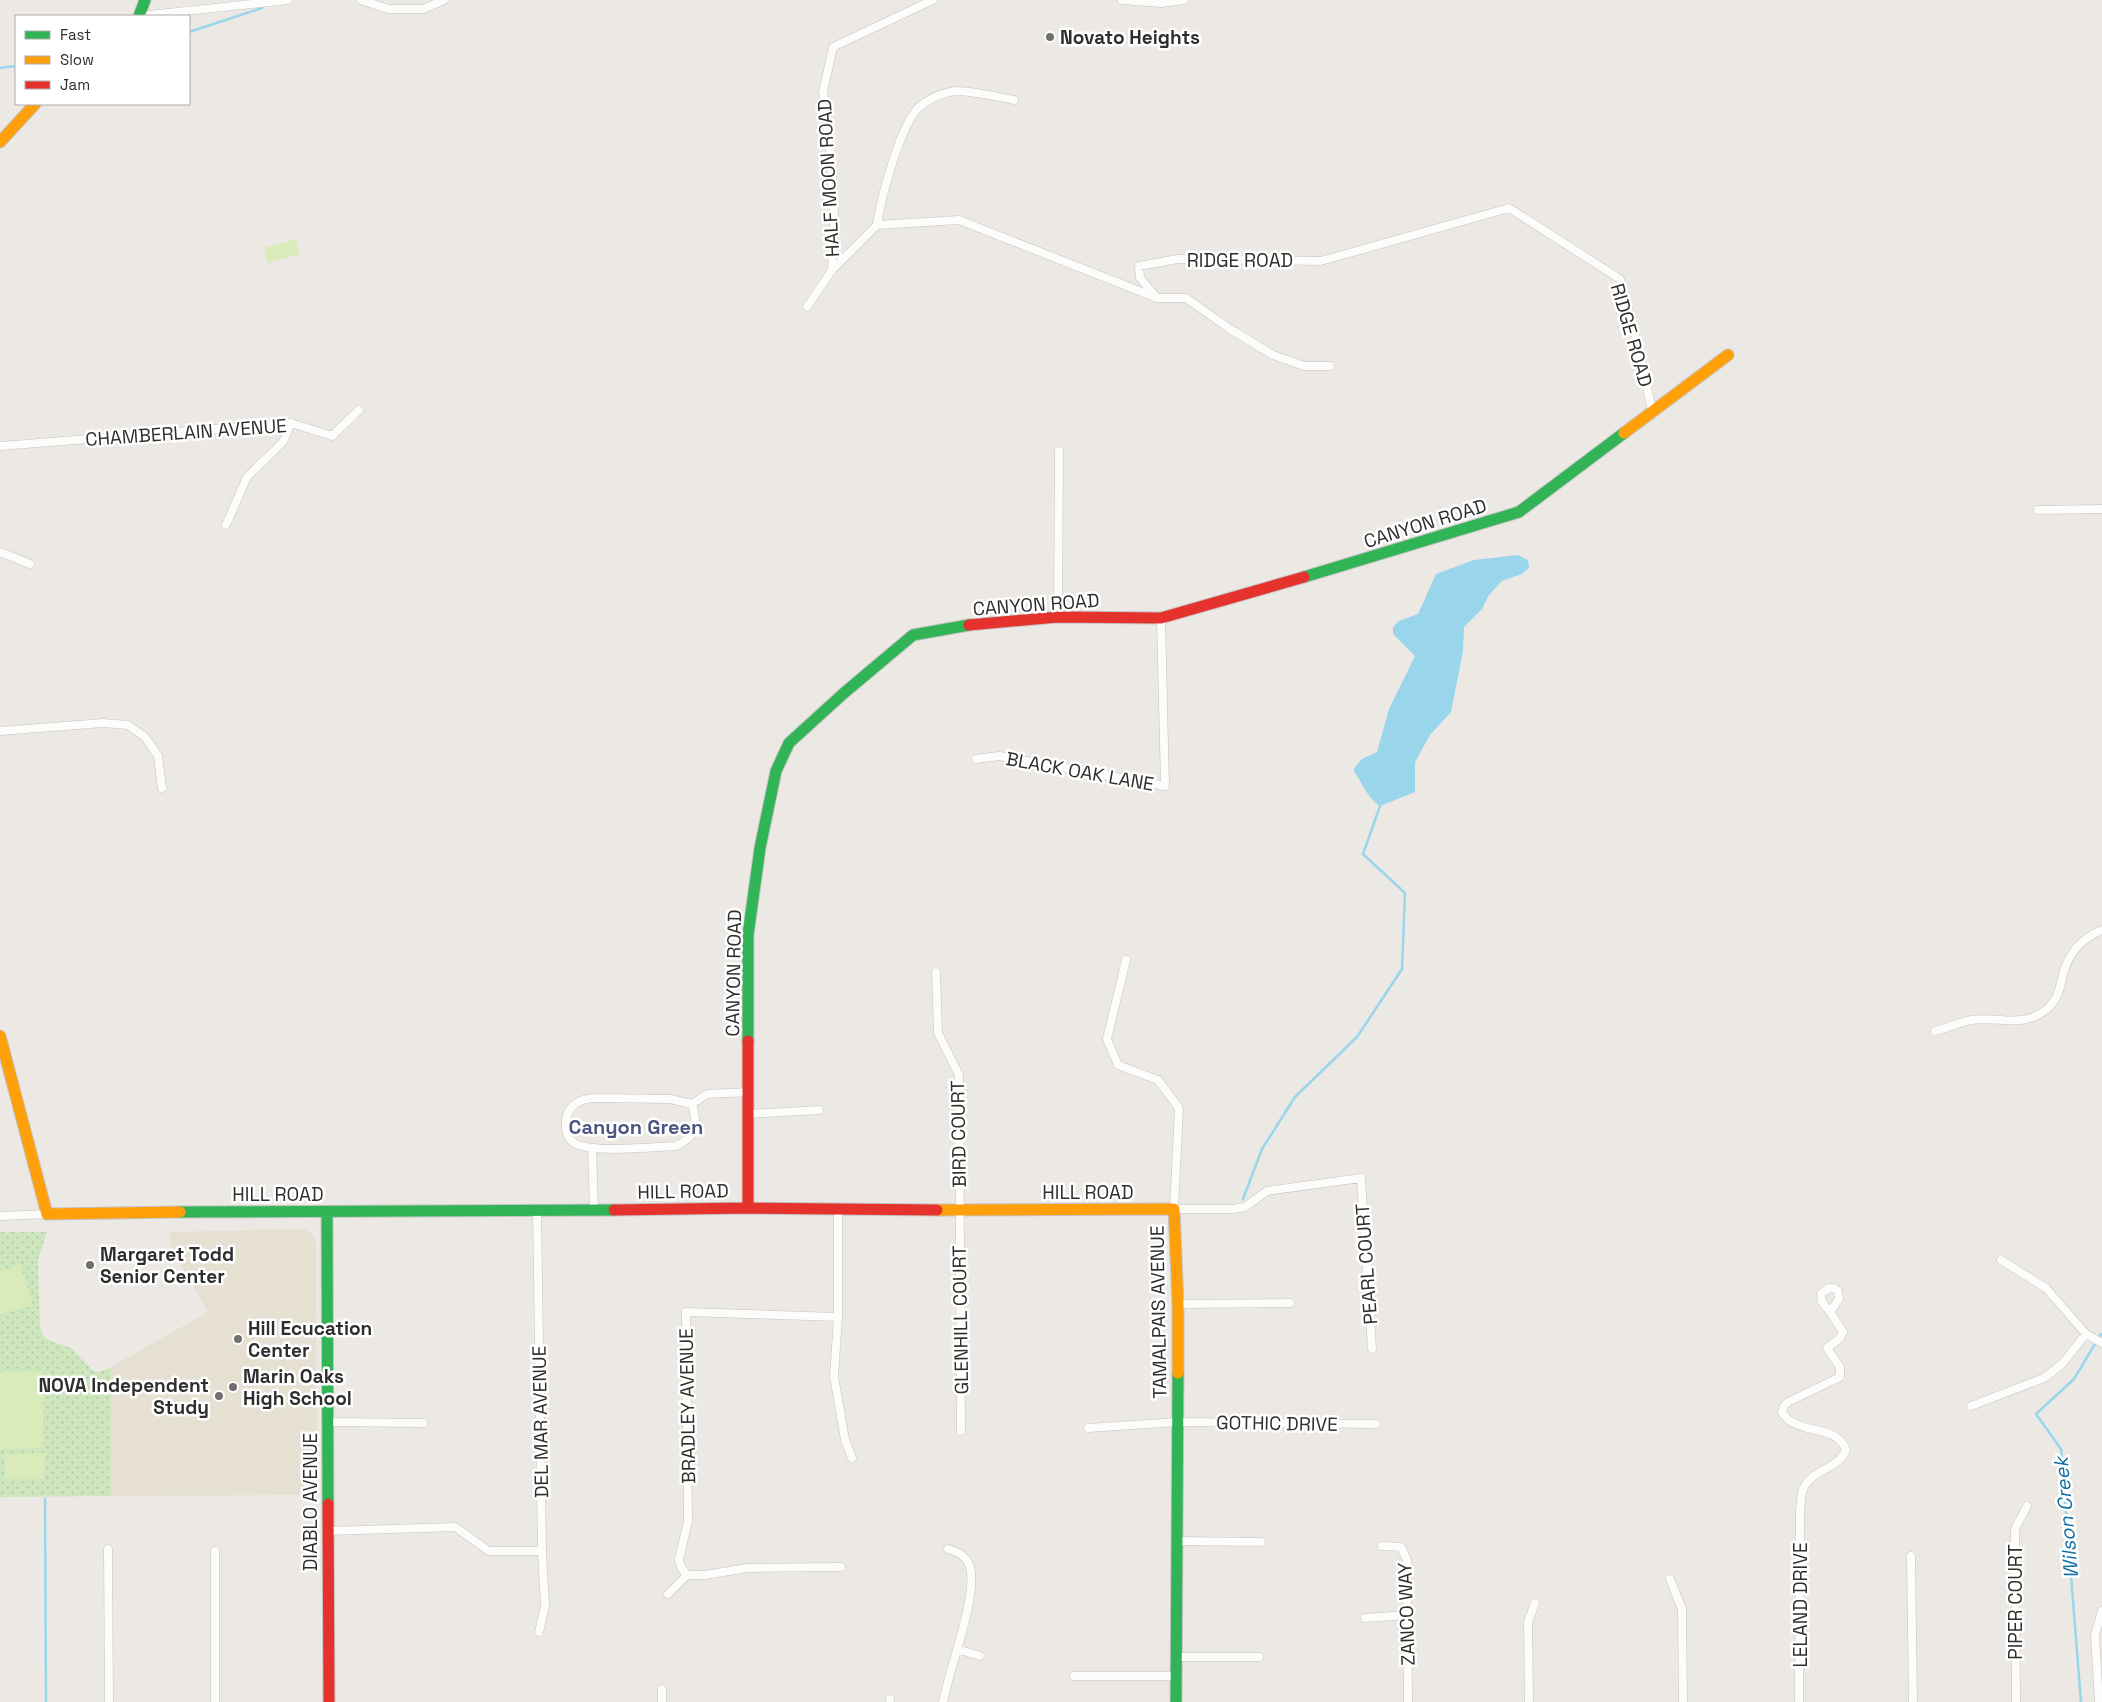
<svg xmlns="http://www.w3.org/2000/svg" width="2102" height="1702" viewBox="0 0 2102 1702" font-family="'Space Grotesk',sans-serif">
<style>
.education{fill:#e6e0d3}
.green{fill:url(#green-dots)}
.pitch{fill:#d9eabb}
.water{fill:#99d6ec}
.lines{fill:none;stroke-linecap:round;stroke-linejoin:round}
.stream{stroke:#99d6ec;stroke-width:2.5}
.street-casing{stroke:#c5c4c5;stroke-width:9}
.fast-casing{stroke:#c5c4c5;stroke-width:13}
.slow-casing{stroke:#c5c4c5;stroke-width:13}
.jam-casing{stroke:#c5c4c5;stroke-width:13}
.street{stroke:#fcfcfb;stroke-width:8}
.fast{stroke:#30b455;stroke-width:11}
.slow{stroke:#ff9f0a;stroke-width:11}
.jam{stroke:#e5322d;stroke-width:11}
.poi-dot{fill:#706f6e;stroke:#fff;stroke-width:2}
.labels{text-anchor:middle;stroke-width:5;stroke-linejoin:round;paint-order:stroke}
.poi-label{font-size:19px;font-weight:bold;fill:#2e2e2e;stroke:#fff;text-anchor:start}
.street-label{font-size:19px;fill:#2e2e2e;stroke:#fff}
.neighbourhood-label{font-size:20px;font-weight:bold;fill:#4d5680;stroke:#fff}
.water-label{font-size:20px;font-style:italic;fill:#0d6fa3;stroke:#fff}
</style>
<defs>
<pattern id="green-dots" width="8" height="8" patternUnits="userSpaceOnUse" patternTransform="scale(1.25)"><rect width="8" height="8" fill="#cee6be"/><path d="M2 2h.1M6 6h.1" fill="none" stroke="#b1c6a4" stroke-width="1.8" stroke-linecap="round"/></pattern>
</defs>
<rect width="100%" height="100%" fill="#ece8e4"/>
<path class="education" d="M303 1229 313 1234 316 1244 317 1495 111 1496V1367L208 1312 170 1246V1232Z"/>
<path class="green" d="M0 1232H47L38 1260 40 1326 43 1336 48 1340 71 1348 93 1371 99 1372 111 1368V1496L0 1497Z"/>
<path class="pitch" d="M296 239 300 254 268 263 264 248Z
M20 1264 33 1305 0 1315V1271Z
M43 1371V1448L0 1449V1372Z
M44 1453V1479H5V1454Z"/>
<path class="water" d="M1518 555 1528 560 1529 568 1522 574 1502 581 1489 595 1482 609 1464 627 1463 651 1451 712 1430 735 1415 762V792L1380 806C1367 798 1362 782 1353 770L1362 759 1377 752 1389 709 1415 656 1393 634V627L1399 621 1418 614 1436 574 1474 560Z"/>
<g class="lines">
<path class="stream" d="M189 32 262 8
M0 68 16 66
M1243 1199 1262 1149 1295 1097 1357 1037 1402 969 1405 893 1363 854 1380 806
M45 1499 46 1702
M2081 1702 2061 1449 2036 1414 2074 1379 2101 1334 2102 1335"/>
<defs>
<path id="street" d="M361 0 388 9H423L444 0
M1122 0 1161 3 1184 0
M140 16 288 0
M877 225C881 197 898 136 914 113 923 101 942 92 957 91 973 91 998 97 1014 100
M832 270 834 215 831 155 823 92 833 47 933 0
M1157 298H1186L1230 329 1273 355 1304 366H1330
M807 307 832 270 877 225 959 220 1157 298 1140 278 1139 266 1178 259 1321 261 1509 208 1620 279 1634 330 1652 410
M0 446 291 423 332 436 359 410
M2038 510 2102 509
M226 525 247 477 283 442 291 423
M0 552 30 564
M1058 617 1059 451
M0 731 103 723 128 725 145 737 158 756 162 788
M976 759 999 756 1165 786 1161 618
M1126 960 1107 1039 1118 1065 1158 1080 1179 1108 1174 1209H1233L1245 1207 1267 1191 1361 1178 1372 1349
M936 972 938 1033 959 1075 961 1431
M1935 1031C1947 1028 1960 1022 1972 1020 2000 1016 2022 1029 2047 1009 2059 999 2060 986 2064 971 2070 951 2083 938 2102 930
M597 1098 670 1099 692 1104C698 1124 697 1137 676 1146 654 1147 594 1153 576 1144 562 1136 563 1113 575 1104 582 1099 589 1098 597 1098Z
M692 1104 707 1094 749 1092
M748 1114 819 1110
M592 1148 594 1210
M838 1210V1317L834 1376 845 1440 852 1458
M537 1211 542 1551 545 1606 539 1632
M0 1216 47 1214
M2001 1260 2046 1288 2086 1334
M1178 1304 1290 1303
M838 1317 686 1312 688 1521 679 1560 681 1567 687 1575H705L747 1568 841 1567
M1971 1406 2044 1378 2062 1364 2086 1334 2102 1343
M328 1422 423 1423
M1088 1428 1178 1422 1376 1424
M328 1531 455 1527 489 1551H542
M1177 1541 1261 1542
M1382 1546 1401 1547 1407 1560 1408 1702
M108 1549 109 1702
M215 1551V1702
M1911 1556 1913 1702
M1670 1579 1682 1609 1683 1702
M668 1594 687 1575
M1365 1618 1407 1615
M957 1649 980 1656
M1177 1657H1259
M1074 1676H1177
M662 1689V1702
M890 1699V1702
M943 1702C949 1669 978 1596 970 1567 967 1556 958 1552 948 1549
M1529 1702 1528 1622 1535 1603
M1799 1702 1800 1509C1801 1503 1801 1495 1803 1489 1813 1468 1839 1469 1846 1450 1836 1422 1796 1437 1782 1412L1784 1406 1788 1402 1840 1377V1367L1827 1348 1840 1338 1843 1332 1830 1312 1839 1299 1838 1291 1834 1288H1829L1821 1294 1822 1302 1830 1312
M2016 1702 2015 1529 2027 1506
M2099 1702 2095 1635 2102 1611"/>
<path id="fast" d="M139 16 145 0
M1304 577 1519 512 1624 433
M748 1041V935L760 848 776 771 789 743 844 693 913 635 969 625
M180 1212 614 1210
M327 1212 328 1504
M1176 1702 1178 1373"/>
<path id="slow" d="M0 142 35 104
M1624 433 1728 355
M0 1036 47 1214 180 1212
M937 1210 1174 1209 1178 1304V1373"/>
<path id="jam" d="M969 625 1058 617 1161 618 1304 577
M748 1041V1208
M614 1210 748 1208 937 1210
M328 1504 329 1702"/>
</defs>
<use href="#street" class="street-casing"/>
<use href="#fast" class="fast-casing"/>
<use href="#slow" class="slow-casing"/>
<use href="#jam" class="jam-casing"/>
<use href="#street" class="street"/>
<use href="#fast" class="fast"/>
<use href="#slow" class="slow"/>
<use href="#jam" class="jam"/>
</g>
<g class="poi-dot">
<circle cx="1050" cy="37" r="5"/>
<circle cx="90" cy="1265" r="5"/>
<circle cx="238" cy="1339" r="5"/>
<circle cx="233" cy="1387" r="5"/>
<circle cx="219" cy="1396" r="5"/>
</g>
<g class="labels">
<g class="poi-label">
<text x="1060" y="44">Novato Heights</text>
<text x="100" y="1261">Margaret Todd<tspan x="100" dy="22">Senior Center</tspan></text>
<text x="248" y="1335">Hill Ecucation<tspan x="248" dy="22">Center</tspan></text>
<text x="243" y="1383">Marin Oaks<tspan x="243" dy="22">High School</tspan></text>
<text x="209" y="1392" text-anchor="end">NOVA Independent<tspan x="209" dy="22">Study</tspan></text>
</g>
<g class="street-label">
<text transform="translate(828 178) rotate(-93)" y="7">HALF MOON ROAD</text>
<text x="1240" y="267">RIDGE ROAD</text>
<text transform="translate(1632 335) rotate(74)" y="7">RIDGE ROAD</text>
<text transform="translate(186 432) rotate(-4)" y="7">CHAMBERLAIN AVENUE</text>
<text transform="translate(1425 523) rotate(-17)" y="7">CANYON ROAD</text>
<text transform="translate(1036 604) rotate(-4)" y="7">CANYON ROAD</text>
<text transform="translate(1080 771) rotate(10)" y="7">BLACK OAK LANE</text>
<text transform="translate(733 973) rotate(-89)" y="7">CANYON ROAD</text>
<text transform="translate(958 1134) rotate(-91)" y="7">BIRD COURT</text>
<text transform="translate(683 1191) rotate(-1)" y="7">HILL ROAD</text>
<text x="1088" y="1199">HILL ROAD</text>
<text x="278" y="1201">HILL ROAD</text>
<text transform="translate(1366 1264) rotate(-94)" y="7">PEARL COURT</text>
<text transform="translate(1158 1312) rotate(-91)" y="7">TAMALPAIS AVENUE</text>
<text transform="translate(960 1320) rotate(-91)" y="7">GLENHILL COURT</text>
<text transform="translate(687 1406) rotate(-91)" y="7">BRADLEY AVENUE</text>
<text transform="translate(540 1422) rotate(-91)" y="7">DEL MAR AVENUE</text>
<text transform="translate(1277 1423) rotate(1)" y="7">GOTHIC DRIVE</text>
<text transform="translate(310 1502) rotate(-90)" y="7">DIABLO AVENUE</text>
<text transform="translate(2015 1602) rotate(-90)" y="7">PIPER COURT</text>
<text transform="translate(1800 1605) rotate(-90)" y="7">LELAND DRIVE</text>
<text transform="translate(1406 1614) rotate(-92)" y="7">ZANCO WAY</text>
</g>
<g class="neighbourhood-label">
<text x="636" y="1134">Canyon Green</text>
</g>
<g class="water-label">
<text transform="translate(2066 1518) rotate(-95)" y="7">Wilson Creek</text>
</g>
</g>
<rect x="15" y="15" width="175" height="90" fill="#ffffff" stroke="#ababab"/>
<rect x="25" y="31" width="25" height="8" fill="#30b455" stroke="#ababab"/>
<text x="60" y="40" font-size="15" fill="#2e2e2e">Fast</text>
<rect x="25" y="56" width="25" height="8" fill="#ff9f0a" stroke="#ababab"/>
<text x="60" y="65" font-size="15" fill="#2e2e2e">Slow</text>
<rect x="25" y="81" width="25" height="8" fill="#e5322d" stroke="#ababab"/>
<text x="60" y="90" font-size="15" fill="#2e2e2e">Jam</text>
</svg>
